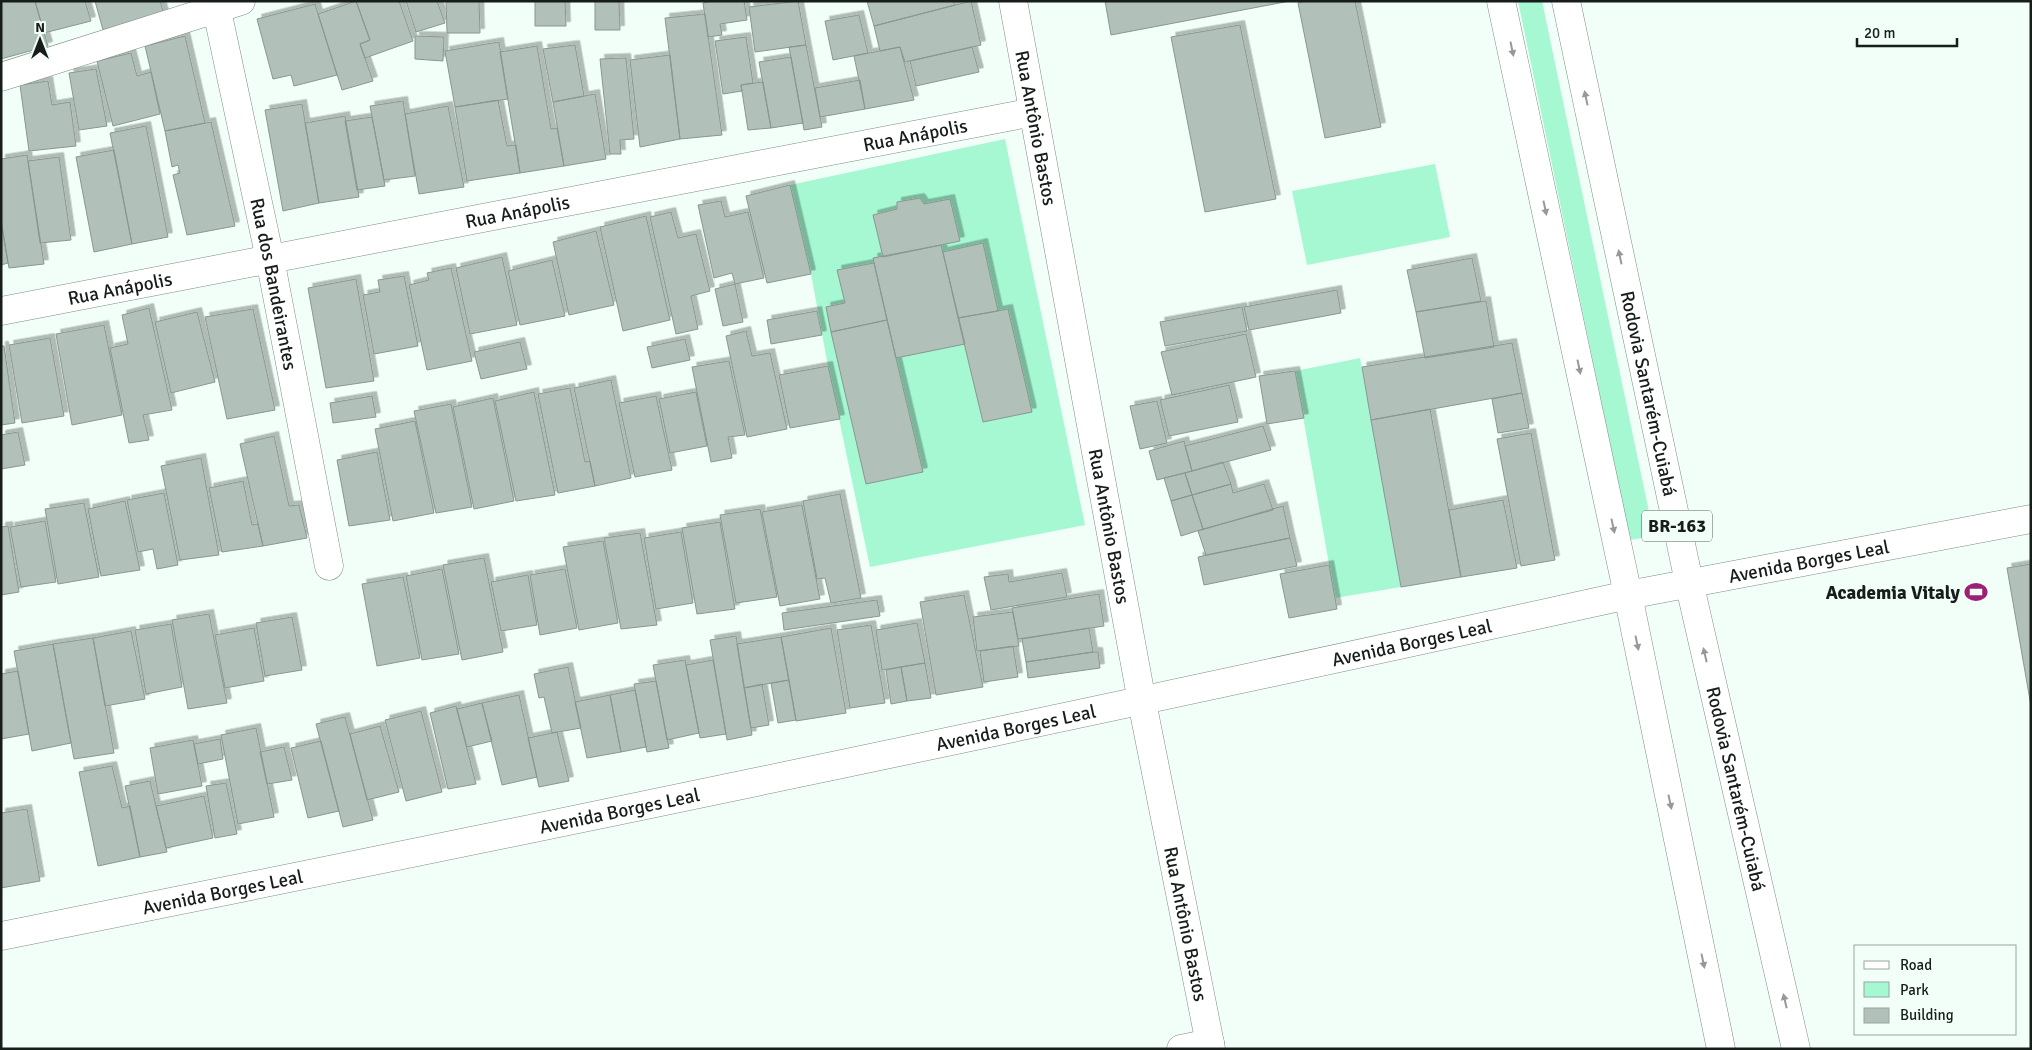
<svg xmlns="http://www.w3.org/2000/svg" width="2032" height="1050" viewBox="0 0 2032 1050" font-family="Signika,sans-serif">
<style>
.green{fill:#a5f8d2}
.building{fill:#b1c0b8;stroke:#889790;filter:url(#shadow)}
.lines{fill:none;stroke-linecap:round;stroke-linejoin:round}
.minor-casing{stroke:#7d8c84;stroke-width:29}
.tertiary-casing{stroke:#7d8c84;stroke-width:29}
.secondary-casing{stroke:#7d8c84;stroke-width:29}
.trunk-casing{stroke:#7d8c84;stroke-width:29}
.minor{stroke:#fff;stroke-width:28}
.tertiary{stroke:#fff;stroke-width:28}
.secondary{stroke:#fff;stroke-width:28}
.trunk{stroke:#fff;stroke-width:28}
.oneway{fill:#979998}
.labels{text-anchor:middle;stroke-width:4;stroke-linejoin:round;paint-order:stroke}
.shield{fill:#f1fff8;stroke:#58615d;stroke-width:1}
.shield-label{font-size:18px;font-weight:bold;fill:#171d1a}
.street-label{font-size:19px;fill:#171d1a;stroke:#f1fff8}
.poi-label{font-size:19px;font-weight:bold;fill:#171d1a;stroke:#f1fff8;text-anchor:end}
</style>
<defs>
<filter id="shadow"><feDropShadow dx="4.5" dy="-4.5" stdDeviation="0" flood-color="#0004"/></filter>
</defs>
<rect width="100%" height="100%" fill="#f1fff8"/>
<path class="green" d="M1518 1H1542L1654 536 1630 540Z
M1005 139 1085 525 870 567 828 366 811 274 790 185Z
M1435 164 1450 237 1307 265 1292 191Z
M1360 358 1401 587 1335 598 1295 371Z"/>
<path class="building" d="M1 1H35L48 46 1 59Z
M35 1H85L91 21 44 33Z
M95 1H160L164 14 103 30Z
M356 1H399L413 41 365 58 360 44 370 40Z
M356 1 370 40 360 44 373 81 342 90 318 14Z
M406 1H437L445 23 416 32Z
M446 1H479L480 33H447Z
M535 1H565L566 26H535Z
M595 1H619L620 30H595Z
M713 1H744L747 20 720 24 722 35 708 37 703 3Z
M798 1 806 45 755 52 749 7Z
M867 1H953L955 5 874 26Z
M971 1 981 45 905 62 900 47 880 51 874 26Z
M1105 1H1290L1111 35Z
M1306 1H1355L1381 127 1325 138 1298 3Z
M315 4 337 75 294 86 291 75 273 79 257 19Z
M705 14 722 135 680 139 665 18Z
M859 15 868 53 833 60 825 21Z
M1240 25 1276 199 1205 212 1171 37Z
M185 36 205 123 165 131 145 46Z
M415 36 444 37 443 61 415 59Z
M746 37 753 83 741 85 742 91 723 94 715 41Z
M499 42 508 99 455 107 445 51Z
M575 45 584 96 553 102 543 49Z
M806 45 822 127 804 130 789 47Z
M537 46 551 129 557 128 564 166 520 173 500 52Z
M900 47 914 100 865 109 854 56Z
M972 47 979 72 916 86 910 61Z
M131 53 137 76 151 72 160 114 113 126 97 61Z
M670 55 680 139 640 147 630 60Z
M791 57 803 123 771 128 759 62Z
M626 58 634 139 620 140 621 154H610L600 59Z
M96 69 107 126 79 130 69 73Z
M860 80 865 109 820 117 815 88Z
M48 81 52 105 70 102 76 146 29 151 20 85Z
M763 82 771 128 748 130 741 85Z
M595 94 606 159 564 166 553 102Z
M498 100 507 146 516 145 520 173 467 181 455 107Z
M403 101 415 176 384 180 370 106Z
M302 104 319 203 283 211 265 110Z
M448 106 464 187 419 194 405 114Z
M345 116 359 197 319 203 305 123Z
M372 117 385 186 357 190 345 121Z
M211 122 235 226 187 235 173 175 180 173 178 165 172 167 165 131Z
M146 126 168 237 132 244 110 133Z
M114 150 132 244 94 252 76 157Z
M27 155 44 264 9 268 1 221V159Z
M59 157 71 240 40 243 28 161Z
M790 185 811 274 767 283 746 196Z
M920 198 924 204 950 199 960 241 883 257 873 215 897 209V202Z
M721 201 725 217 748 212 764 278 735 284 732 273 714 278 698 205Z
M671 212 678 238 696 234 710 291 691 296 698 329 676 334 650 217Z
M646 216 670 320 623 331 600 227Z
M1 221 8 263 1 265Z
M596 231 614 305 569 315 553 242Z
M983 243 998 311 958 318 943 252Z
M941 245 965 344 896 358 873 258Z
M502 257 517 325 470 334 456 268Z
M1472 258 1481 301 1416 312 1407 270Z
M552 260 565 316 520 325 508 271Z
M874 263 887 320 831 332 826 307 845 303 837 270Z
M451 268 472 361 427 370 409 285 429 280 427 273Z
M404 276 418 346 374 354 363 295 380 292 378 280Z
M356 279 374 381 326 388 308 288Z
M735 284 743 322 723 326 715 289Z
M1337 290 1341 313 1249 330 1244 307Z
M1486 301 1494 347 1425 358 1416 312Z
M1242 307 1247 331 1165 346 1160 322Z
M149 308 172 410 143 415 149 440 129 443 110 348 128 344 122 315Z
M253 309 275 410 227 419 205 317Z
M1008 309 1032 412 983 422 958 318Z
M817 311 822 335 771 344 767 320Z
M197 312 215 382 171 393 155 322Z
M887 320 923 472 866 484 831 332Z
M104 325 122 415 72 425 56 334Z
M746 331 752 356 770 353 787 429 747 437 726 336Z
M1246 334 1256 377 1172 395 1161 352Z
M50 338 64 416 22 423 9 345Z
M685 339 690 360 652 368 647 347Z
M520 342 527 369 481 379 474 352Z
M1512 343 1522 393 1371 420 1362 367Z
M1 346H4L15 423 1 425Z
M729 361 745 435 728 437 732 458 711 462 692 367Z
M828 366 840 419 790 428 779 375Z
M1295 371 1304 418 1267 424 1259 376Z
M611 380 631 478 595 486 574 388Z
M1229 385 1238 422 1169 436 1160 400Z
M570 388 585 462 590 461 595 486 558 493 538 394Z
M534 392 555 495 516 501 495 401Z
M696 392 707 446 670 453 659 399Z
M1522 393 1529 428 1498 433 1492 399Z
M372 396 376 417 333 423 330 403Z
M656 396 672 470 635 477 619 403Z
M493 398 514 501 474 509 453 407Z
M1157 401 1167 443 1140 449 1130 406Z
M451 404 472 507 436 513 414 411Z
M1430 409 1461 577 1401 587 1371 420Z
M415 421 434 513 393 521 375 429Z
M1263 426 1271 450 1192 471 1185 446Z
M18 432 25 465 1 469V435Z
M1531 433 1555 560 1521 566 1497 439Z
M274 436 289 506 299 505 307 538 263 546 240 444Z
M1184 441 1192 471 1157 480 1149 451Z
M377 452 390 520 349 526 337 460Z
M201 458 219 555 180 560 161 466Z
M1223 462 1231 484 1192 495 1185 473Z
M1185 473 1192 495 1171 501 1164 478Z
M243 481 252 525 258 524 263 546 222 552 209 488Z
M1231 484 1233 493 1264 484 1273 510 1203 529 1192 495Z
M164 493 178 565 157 569 153 549 138 552 127 500Z
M840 494 861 598 831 603 825 578 817 579 803 501Z
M1192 495 1203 529 1181 536 1171 501Z
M1503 500 1517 568 1461 577 1449 510Z
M125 501 140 570 101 576 88 509Z
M84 503 99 577 58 584 45 509Z
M802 505 820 599 780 606 762 512Z
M1283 506 1290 538 1206 555 1198 531Z
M760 509 777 597 736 603 720 515Z
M45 521 56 582 21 587 10 527Z
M720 522 735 609 697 614 682 528Z
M8 526 19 592 1 595V527Z
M681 532 693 603 656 609 644 538Z
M640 533 657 625 621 629 604 538Z
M1290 538 1297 566 1204 585 1198 557Z
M603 541 618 623 579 630 563 547Z
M484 558 503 652 462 660 443 565Z
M2031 564V706L2007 568Z
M1329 565 1337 609 1289 618 1280 574Z
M442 569 459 654 422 660 406 576Z
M565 569 577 628 540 635 530 575Z
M1062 573 1067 597 991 610 984 577 1008 574 1009 582Z
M528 575 537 625 501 631 491 582Z
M403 577 420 658 377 666 362 584Z
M1099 594 1104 626 1018 639 1012 608Z
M964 595 983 687 936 695 920 602Z
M877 600 880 616 784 630 782 613Z
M1013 612 1019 646 977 651 973 617Z
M209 614 227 703 188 709 172 620Z
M292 617 302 670 265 676 256 623Z
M917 623 925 663 882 670 876 630Z
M171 624 182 687 146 694 135 630Z
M871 625 885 703 850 708 837 630Z
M254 628 264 681 225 688 215 635Z
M831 628 846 713 796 721 781 637Z
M1089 628 1093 652 1026 662 1022 639Z
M131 631 145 699 105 706 93 638Z
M736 636 752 735 727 740 710 640Z
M781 637 789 680 744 688 737 644Z
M93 638 114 753 74 759 53 644Z
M53 644 71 743 32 751 14 651Z
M1013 646 1018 677 984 682 980 651Z
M1093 652H1098L1100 668 1028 678 1026 662Z
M685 660 699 733 667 740 653 665Z
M713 660 726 734 700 738 686 665Z
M925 663 931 698 907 701 901 667Z
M568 667 581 728 552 733 544 697 539 698 534 674Z
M901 667 907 701 891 704 886 670Z
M18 671 29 734 1 739V674Z
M789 680 796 720 778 723 771 683Z
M656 681 669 748 647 752 634 684Z
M762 684 769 725 751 728 744 688Z
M635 690 646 747 621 752 610 695Z
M519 695 537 777 502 785 482 703Z
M610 695 621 752 587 758 575 702Z
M482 703 492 741 467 747 457 709Z
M456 706 476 784 448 789 430 713Z
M421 711 442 792 406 801 385 720Z
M345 717 373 820 343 827 316 724Z
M380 726 399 792 367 800 350 734Z
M256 728 274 817 238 824 221 735Z
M557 732 569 781 539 787 528 738Z
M220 739 223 759 198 764 194 744Z
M193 740 202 786 158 794 150 748Z
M321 741 339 811 308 818 291 748Z
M284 747 292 780 267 784 260 752Z
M112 766 122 808 130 806 140 857 98 866 79 772Z
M150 781 167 852 140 857 125 786Z
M226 783 237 834 215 838 206 786Z
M204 796 213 838 166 848 156 806Z
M27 809 40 881 1 888V813Z"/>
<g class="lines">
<defs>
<g id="minor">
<path id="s1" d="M215 1 270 259 329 566"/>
<path id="s2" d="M1013 1 1142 702 1211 1049"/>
<path d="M1 77 241 1"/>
<path id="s3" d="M1 311 1033 112"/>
<path d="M1181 1049 1210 1043"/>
</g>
<g id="tertiary">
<path id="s4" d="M1 936C544 828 1087 714 1628 595"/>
</g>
<g id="secondary">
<path id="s5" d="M1628 595 2031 519"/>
</g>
<g id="trunk">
<path d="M1501 1 1628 595 1721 1049"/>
<path id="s6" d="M1566 1 1689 582 1796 1049"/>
</g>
</defs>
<use href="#minor" class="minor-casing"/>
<use href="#tertiary" class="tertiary-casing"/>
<use href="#secondary" class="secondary-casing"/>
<use href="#trunk" class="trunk-casing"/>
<use href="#minor" class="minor"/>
<use href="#tertiary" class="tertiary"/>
<use href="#secondary" class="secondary"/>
<use href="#trunk" class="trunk"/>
</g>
<defs><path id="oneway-solid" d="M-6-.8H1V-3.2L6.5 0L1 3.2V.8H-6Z" transform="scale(1.25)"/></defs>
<g class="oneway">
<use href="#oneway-solid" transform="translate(1512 49) rotate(78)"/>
<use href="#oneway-solid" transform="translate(1586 98) rotate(-102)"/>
<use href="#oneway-solid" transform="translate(1545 208) rotate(78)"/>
<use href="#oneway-solid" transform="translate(1620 257) rotate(-102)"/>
<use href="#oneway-solid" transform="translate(1579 367) rotate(78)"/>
<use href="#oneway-solid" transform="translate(1613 526) rotate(78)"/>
<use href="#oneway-solid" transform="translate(1637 643) rotate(78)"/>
<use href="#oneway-solid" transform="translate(1705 655) rotate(-103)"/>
<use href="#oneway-solid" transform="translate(1670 802) rotate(78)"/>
<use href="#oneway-solid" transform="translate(1703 961) rotate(78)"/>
<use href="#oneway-solid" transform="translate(1785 1001) rotate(-103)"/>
</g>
<defs>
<symbol id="stadium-bare" viewBox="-9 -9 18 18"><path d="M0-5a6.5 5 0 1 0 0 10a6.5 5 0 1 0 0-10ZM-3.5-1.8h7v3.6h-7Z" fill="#9d2075" stroke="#f1fff8" stroke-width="2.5" paint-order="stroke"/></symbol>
</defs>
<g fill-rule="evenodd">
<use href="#stadium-bare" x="1960" y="576" width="32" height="32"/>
</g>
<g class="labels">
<rect class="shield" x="1642" y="510.5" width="70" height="31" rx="4"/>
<g class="shield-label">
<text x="1677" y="532">BR-163</text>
</g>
<g class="street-label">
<text dy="7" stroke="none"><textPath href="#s2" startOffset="129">Rua Antônio Bastos</textPath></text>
<text dy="7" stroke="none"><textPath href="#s3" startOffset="931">Rua Anápolis</textPath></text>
<text dy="7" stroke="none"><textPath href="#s3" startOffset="526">Rua Anápolis</textPath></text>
<text dy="7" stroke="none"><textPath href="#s1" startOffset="289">Rua dos Bandeirantes</textPath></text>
<text dy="7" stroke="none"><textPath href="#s3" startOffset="121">Rua Anápolis</textPath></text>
<text dy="7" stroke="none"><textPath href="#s6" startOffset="401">Rodovia Santarém-Cuiabá</textPath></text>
<text dy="7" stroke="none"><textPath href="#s2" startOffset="534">Rua Antônio Bastos</textPath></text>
<text dy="7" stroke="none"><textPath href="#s5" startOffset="184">Avenida Borges Leal</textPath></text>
<text dy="7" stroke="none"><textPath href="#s4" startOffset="1441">Avenida Borges Leal</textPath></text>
<text dy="7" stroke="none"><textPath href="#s4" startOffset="1036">Avenida Borges Leal</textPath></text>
<text dy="7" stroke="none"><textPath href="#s6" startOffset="806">Rodovia Santarém-Cuiabá</textPath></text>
<text dy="7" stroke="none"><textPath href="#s4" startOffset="631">Avenida Borges Leal</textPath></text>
<text dy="7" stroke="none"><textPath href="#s4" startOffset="226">Avenida Borges Leal</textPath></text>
<text dy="7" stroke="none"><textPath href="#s2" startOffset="939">Rua Antônio Bastos</textPath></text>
</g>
<g class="poi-label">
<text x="1960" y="599">Academia Vitaly</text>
</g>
</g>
<rect width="2032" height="1050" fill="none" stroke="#171d1a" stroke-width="5"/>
<rect x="1854" y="945" width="162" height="90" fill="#f1fff8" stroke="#9aa59f"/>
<rect x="1864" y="961" width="25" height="8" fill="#ffffff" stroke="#9aa59f"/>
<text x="1900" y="970" font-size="15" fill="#171d1a">Road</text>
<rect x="1864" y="982" width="25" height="15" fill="#a5f8d2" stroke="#9aa59f"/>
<text x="1900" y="995" font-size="15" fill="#171d1a">Park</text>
<rect x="1864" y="1008" width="25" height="15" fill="#b1c0b8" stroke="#9aa59f"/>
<text x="1900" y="1020" font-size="15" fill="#171d1a">Building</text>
<g transform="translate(40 40)" stroke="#f1fff8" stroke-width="4" paint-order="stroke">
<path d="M0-4L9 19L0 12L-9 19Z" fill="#171d1a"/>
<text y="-8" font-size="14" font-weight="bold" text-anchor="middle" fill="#171d1a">N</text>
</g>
<path d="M1857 38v8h100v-8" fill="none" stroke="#171d1a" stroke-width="2.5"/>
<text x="1864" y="38" font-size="15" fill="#171d1a" stroke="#f1fff8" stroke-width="4" paint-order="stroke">20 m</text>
</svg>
